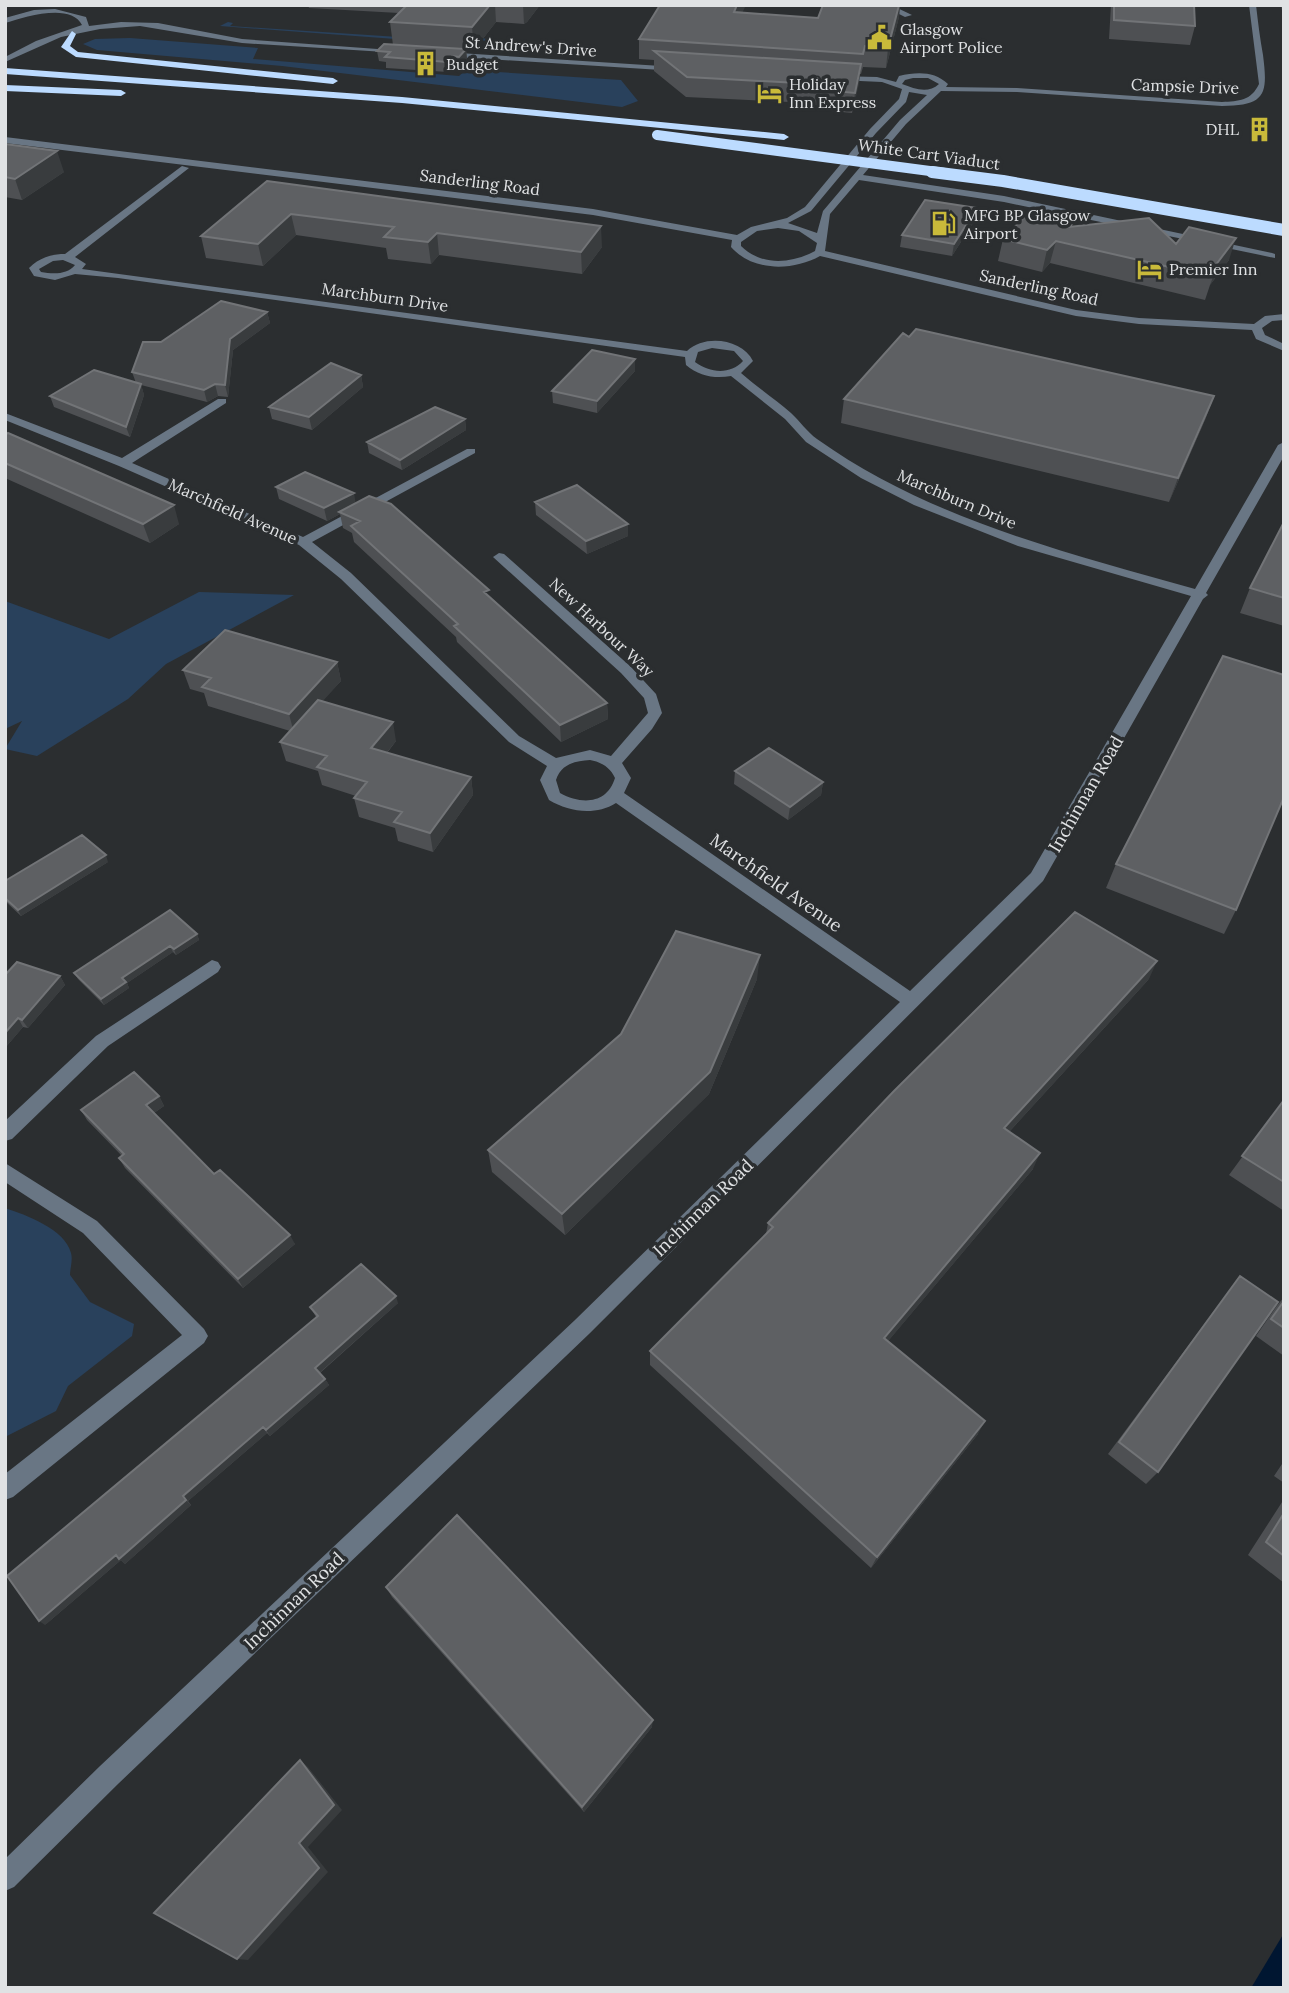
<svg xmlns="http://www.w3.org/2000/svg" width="1289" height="1993" viewBox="0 0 1289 1993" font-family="Lora,serif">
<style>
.green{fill:#29415c}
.water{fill:#001631}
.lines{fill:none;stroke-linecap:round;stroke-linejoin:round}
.minor{fill:#697684;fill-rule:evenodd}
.highway{fill:#bcdbff;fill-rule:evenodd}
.highway-bridge-far1{stroke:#bcdbff;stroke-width:10}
.highway-bridge{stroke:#bcdbff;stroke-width:12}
.wall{fill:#4e5053}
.shaded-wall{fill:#393c3e}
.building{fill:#5e6063;stroke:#727477;stroke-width:2}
.labels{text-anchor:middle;stroke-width:7;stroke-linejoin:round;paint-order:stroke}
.far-poi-label{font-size:16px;fill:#e0e2e4;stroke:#2b2e30;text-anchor:start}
.far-street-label{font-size:16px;fill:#e0e2e4;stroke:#2b2e30}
.street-label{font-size:18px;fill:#e0e2e4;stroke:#2b2e30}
</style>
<rect width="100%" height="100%" fill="#2b2e30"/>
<path class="green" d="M228 22 233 23 230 26 429 39 432 35 491 39 489 41 409 40 220 26Z
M130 38 258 48 253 59 459 76 466 70 621 80 638 101 622 107 282 66 97 50 83 44 95 39Z
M199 592 294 595 166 664 128 699 37 756 5 749 22 721 5 729V601L109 639Z
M5 1208C26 1215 65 1229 71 1253 73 1260 70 1269 70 1275L90 1302 134 1324 132 1336 68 1386 56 1411 5 1437Z"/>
<path class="water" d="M1284 1933V1988H1251Z"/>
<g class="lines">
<path class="minor" d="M881 5H891L912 15 905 17Z
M1249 5H1256C1258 22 1260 39 1263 55 1268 94 1266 106 1222 106L1017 92 941 91 906 124 863 175 1004 196 1272 253 1275 254V258L1004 202 859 180 830 214 825 251 1076 310 1139 318 1254 324 1265 316 1284 314V320L1272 321 1262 328 1265 335 1284 344V351L1256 339 1252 330 1139 324 1076 316 820 256C793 271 753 272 731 247L732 240 593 215 5 143V137L593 209 737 235 751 227 787 218 805 207 870 129 899 99 902 89 882 82 838 80 835 76 877 77 896 82 899 76C917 72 934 71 948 84L946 87 1017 88 1222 102C1239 101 1251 101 1259 84ZM913 78H928L939 84C928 94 915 89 902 84L905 80ZM909 92 927 95 900 120 823 211 817 233 788 223 811 211 876 133 906 102ZM778 228 799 231 817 243 815 251C791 264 761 266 741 246V242L757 231Z
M55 9 86 17 89 26 121 22 158 23 242 39 405 51 401 53 242 43 140 26 100 29 61 37 5 62V57L36 41 82 25C71 2 24 17 5 23V18L34 10Z
M443 52 677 67 681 69 677 71 440 56Z
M182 166 189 168 75 257 86 264 82 269 687 351C705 334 742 339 753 361L741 373C757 387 775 399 791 413 800 421 807 432 817 439 929 519 1065 552 1195 589L1278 445 1284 442V456L1206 593 1208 595 1203 599 1043 881 589 1334 118 1784 14 1887 5 1891V1859L100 1766 575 1320 900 1002 616 803C595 816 569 812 549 800L540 780 547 766 509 742 341 579 299 545 119 466 5 420V413L122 458 218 399H226V403L132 463 303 537 467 449H475V453L312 542 351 573 519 736 556 758 590 750 611 756 648 713 644 698 621 673 493 557 499 553 504 554 631 667 656 694 662 713 652 729 622 763 631 778 624 793 910 991 1031 873 1191 596 1018 546 914 505 861 478 806 442 785 419 731 376C715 379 699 376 686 365L685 357 118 278 75 274 55 280 34 276 29 268C39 258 51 254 65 254ZM63 260 75 265C67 275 53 274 41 272L39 269 53 261ZM712 348 734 351 743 361C730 375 710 373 695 362L698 352ZM590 760C601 762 610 767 615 778 607 804 582 805 560 793L556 780C561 764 575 761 590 760Z
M212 960 218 962 221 967 218 972 108 1046 12 1139 5 1141V1121L96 1036Z
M5 1163 97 1221 204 1329 208 1336 204 1343 13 1497 5 1500V1474L182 1335 83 1233 5 1182Z"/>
<path class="highway" d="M72 31 76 34 70 46 78 52 333 78 338 81 333 84 76 57 61 47Z
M5 68 402 97 784 134 789 137 784 140 402 103 5 74Z
M5 85 121 90 126 93 121 96 5 91Z"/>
<path class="highway-bridge-far1" d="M657 135 945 173"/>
<path class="highway-bridge" d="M932 172 1003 181 1284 230"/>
</g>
<path class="wall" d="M308 5H540L527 22 524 24 496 22 474 50H466L467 59 460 67 453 66 448 72 386 68V62L379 61 377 51 393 45 390 22 399 13 309 8Z
M823 5H902L901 7 900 6 899 17 886 68 863 67 861 74H860L852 113 810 109 811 103 686 97 654 71V60L639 59V39L742 13 818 18Z
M1111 5H1194L1195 26 1190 45 1109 39Z
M1281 5H1284V22Z
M5 144 64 172 22 200 5 197Z
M267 181 602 247 582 274 439 255 431 264 388 259 386 248 296 235 263 266 206 258 201 236Z
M975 220 952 256 900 247 902 235Z
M1071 227 1176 244 1229 260 1210 285 1205 300 1050 263 1042 272 998 261 1003 239Z
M267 312 270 323 233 350 228 397 218 396 207 402 141 385 144 395 130 437 54 407 50 396 136 383 132 372 161 342Z
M909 337 1214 396 1205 420 1169 502 841 423 844 399Z
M635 359V371L597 413 553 403 552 391Z
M361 375 363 387 312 430 272 419 269 407Z
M465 419 466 430 402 470 369 453 367 442Z
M5 435 179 524 150 543 5 478Z
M276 487 356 503 490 597 607 703 608 719 561 742 457 642 456 637 354 542 352 533 343 528 340 514 327 521 279 499Z
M535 502 628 536 587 554 536 515Z
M1284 522V626L1240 613 1250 588Z
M337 662 341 681 322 701 396 741 387 753 471 777 473 795 433 852 398 841 395 828 359 817 354 798 356 796 322 785 318 771 286 761 280 742 290 731 208 706 204 693 190 689 183 670Z
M735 771 823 782 821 795 788 820 734 784Z
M108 862 21 916 5 901V881Z
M1116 864 1236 910 1224 934 1106 888Z
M197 934 199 940 176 955 173 952 127 983 129 988 104 1005 78 979 74 973Z
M5 975 60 976 65 985 28 1028 23 1027 5 1048Z
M757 979 709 1094 565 1235 492 1172 488 1150Z
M1149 979 1009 1132 1033 1169 888 1341 978 1434 871 1568 650 1365V1351L766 1234 768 1223Z
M159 1096 164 1106 154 1113 214 1174 295 1244 243 1288 125 1168 119 1158 122 1156 87 1120 81 1110Z
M1284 1100V1211L1229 1175Z
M1240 1276 1158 1472 1146 1484 1108 1454Z
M1284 1297V1356L1256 1336 1276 1307Z
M398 1303 320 1373 325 1379 329 1385 270 1436 267 1433 188 1501 191 1505 125 1564 121 1560 45 1625 316 1317 310 1307Z
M1284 1461V1483L1274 1476Z
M1284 1499V1583L1248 1555Z
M386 1587 652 1727 584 1812 392 1597Z"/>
<path class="shaded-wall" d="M490 5H495L496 22 474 50 472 27Z
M523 5H540L527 22 524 24Z
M737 5H746L733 32 734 12Z
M899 5H900L899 17 886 68 888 48Z
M466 49 467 59 460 67 459 57Z
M452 56 453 66 448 72 447 62Z
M861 64 859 84 852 113 855 93Z
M57 151 64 172 22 200 15 179Z
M977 208 975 220 952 256 954 244Z
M291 214 296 235 263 266 258 244Z
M601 226 602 247 582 274 581 252Z
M437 233 439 255 431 264 428 242Z
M1236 238 1229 260 1210 285 1213 277 1209 274Z
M1056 241 1050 263 1042 272 1047 250Z
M267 312 270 323 233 350 228 397 225 385 230 339Z
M635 359V371L597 413V401Z
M361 375 363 387 312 430 309 417Z
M141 384 144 395 130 437 126 427Z
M215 384 218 396 207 402 204 390Z
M1214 396 1205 420 1169 502 1178 478Z
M465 419 466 430 402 470 400 460Z
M354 493 356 505 339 512 340 514 327 521 324 508Z
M174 505 179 524 150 543 143 524Z
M628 524V536L587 554 586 541Z
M337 662 341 681 294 733 289 714Z
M607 703 608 719 561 742 560 725Z
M393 722 396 741 375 767 371 748Z
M471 777 473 795 433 852 430 833Z
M823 782 821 795 788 820 790 807Z
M106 855 108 862 21 916 18 910Z
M197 934 199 940 176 955 174 949Z
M170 946 173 952 127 983 129 988 104 1005 101 999 122 978Z
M760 955 757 979 709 1094 565 1235 562 1214Z
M1157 961 1149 979 997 1145 1004 1128Z
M60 976 65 985 28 1028 22 1020Z
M18 1018 23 1027 5 1048V1033Z
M159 1096 164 1106 151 1115 146 1105Z
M1040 1153 1033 1169 879 1352 884 1338Z
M290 1235 295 1244 243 1288 238 1279Z
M396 1296 398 1303 318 1374 315 1368Z
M325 1379 329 1385 270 1436 266 1430Z
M985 1421 978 1434 871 1568 877 1557Z
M263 1427 267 1433 188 1501 183 1496Z
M186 1500 191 1505 125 1564 121 1560 45 1625 39 1621 116 1555Z
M653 1720 652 1727 584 1812 582 1807Z
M300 1760 308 1767 342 1810 308 1847 328 1872 248 1960 237 1959 299 1843Z"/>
<path class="building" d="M407 5H490L472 27 390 22Z
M660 5H737L734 12 818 18 823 5H899L888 48 865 46 863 54 639 39Z
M1114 5H1194L1195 26 1114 20Z
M384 44 466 49 459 57 452 56 447 62 385 57 390 52 377 51Z
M654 51 861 64 855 93 812 89 816 84 687 77Z
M5 144 57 151 15 179 5 177Z
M267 181 601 226 581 252 437 233 428 242 384 237 394 227 291 214 258 244 201 236Z
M925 200 977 208 954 244 902 235Z
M1027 214 1072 224 1069 227 1149 218 1176 244 1189 227 1236 238 1209 274 1213 277 1056 241 1047 250 1003 239Z
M221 301 267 312 230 339 225 385 215 384 204 390 132 372 143 342H161Z
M916 329 1214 396 1178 478 844 399 903 333 909 337Z
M592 350 635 359 597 401 552 391Z
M331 363 361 375 309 417 269 407Z
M94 370 141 384 126 427 50 396Z
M435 407 465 419 400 460 367 442Z
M8 433 174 505 143 524 5 463V435Z
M305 472 354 493 324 508 276 487Z
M577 485 628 524 586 541 535 502Z
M369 496 391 504 489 590 484 592 607 703 560 725 454 626 458 624 351 526 360 521 339 512Z
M1284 522V598L1250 588Z
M225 630 337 662 289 714 202 687 211 678 183 670Z
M1223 656 1284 675V797L1236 910 1116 864Z
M318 700 393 722 371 748 471 777 430 833 394 822 402 812 354 798 367 782 317 767 327 756 280 742Z
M769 748 823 782 790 807 735 771Z
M82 835 106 855 18 910 5 898V881Z
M170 910 197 934 174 949 170 946 122 978 126 982 101 999 74 973Z
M1075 912 1157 961 1004 1128 1040 1153 884 1338 985 1421 877 1557 650 1351 773 1227 768 1223 894 1091Z
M676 931 760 955 710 1072 562 1214 488 1150 621 1034Z
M17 962 60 976 22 1020 18 1018 5 1033V975Z
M134 1072 159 1096 146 1105 214 1174 220 1170 290 1235 238 1279 119 1158 124 1154 81 1110Z
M1284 1100V1182L1242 1156Z
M361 1264 396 1296 315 1368 325 1379 266 1430 263 1427 183 1496 186 1500 119 1559 116 1555 39 1621 7 1576 318 1316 310 1307Z
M1240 1276 1278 1302 1158 1472 1119 1442Z
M1284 1301V1328L1271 1319Z
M1284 1513V1556L1266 1542Z
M457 1515 653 1720 582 1807 386 1587Z
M300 1760 334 1805 299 1843 319 1868 237 1959 154 1913Z"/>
<defs>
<symbol id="civic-bare" viewBox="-9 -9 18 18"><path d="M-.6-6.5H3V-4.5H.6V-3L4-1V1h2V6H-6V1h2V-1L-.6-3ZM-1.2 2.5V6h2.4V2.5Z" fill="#c9ba3a" stroke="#2b2e30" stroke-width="2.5" paint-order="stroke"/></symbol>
<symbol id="building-bare" viewBox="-9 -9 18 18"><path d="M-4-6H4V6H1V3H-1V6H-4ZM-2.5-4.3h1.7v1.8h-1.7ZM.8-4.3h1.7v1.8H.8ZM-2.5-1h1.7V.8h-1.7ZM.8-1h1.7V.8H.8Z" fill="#c9ba3a" stroke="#2b2e30" stroke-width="2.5" paint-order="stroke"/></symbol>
<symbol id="hotel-bare" viewBox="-9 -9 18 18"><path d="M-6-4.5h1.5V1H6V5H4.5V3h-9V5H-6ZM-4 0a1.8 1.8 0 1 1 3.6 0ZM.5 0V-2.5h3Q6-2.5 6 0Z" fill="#c9ba3a" stroke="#2b2e30" stroke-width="2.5" paint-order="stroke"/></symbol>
<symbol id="fuel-bare" viewBox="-9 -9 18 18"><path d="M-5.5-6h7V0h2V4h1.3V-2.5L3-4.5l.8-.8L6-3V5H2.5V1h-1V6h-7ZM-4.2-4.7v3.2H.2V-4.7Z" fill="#c9ba3a" stroke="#2b2e30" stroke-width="2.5" paint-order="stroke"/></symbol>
</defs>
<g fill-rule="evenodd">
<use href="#civic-bare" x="862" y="20" width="35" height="35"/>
<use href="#building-bare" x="408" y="46" width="35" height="35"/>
<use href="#hotel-bare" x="752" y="76" width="35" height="35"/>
<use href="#building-bare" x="1242" y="112" width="35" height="35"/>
<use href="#fuel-bare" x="926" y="206" width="35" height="35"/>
<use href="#hotel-bare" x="1132" y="252" width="35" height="35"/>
</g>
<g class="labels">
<g class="far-poi-label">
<text x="900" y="35">Glasgow<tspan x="900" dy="18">Airport Police</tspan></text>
<text x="446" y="70">Budget</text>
<text x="789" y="90">Holiday<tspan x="789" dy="18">Inn Express</tspan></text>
<text x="1239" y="135" text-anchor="end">DHL</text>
<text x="964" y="221">MFG BP Glasgow<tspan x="964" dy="18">Airport</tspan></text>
<text x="1169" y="275">Premier Inn</text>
</g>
<g class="far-street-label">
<text transform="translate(531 46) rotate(4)" y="6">St Andrew's Drive</text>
<text transform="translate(1185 86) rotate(2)" y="6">Campsie Drive</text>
<text transform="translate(929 154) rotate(8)" y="6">White Cart Viaduct</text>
<text transform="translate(480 182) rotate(7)" y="6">Sanderling Road</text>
<text transform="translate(1039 287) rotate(12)" y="6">Sanderling Road</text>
<text transform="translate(385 297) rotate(8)" y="6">Marchburn Drive</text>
<text transform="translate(957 499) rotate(23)" y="6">Marchburn Drive</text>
<text transform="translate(233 511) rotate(24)" y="6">Marchfield Avenue</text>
<text transform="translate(602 627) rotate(43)" y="6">New Harbour Way</text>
</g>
<g class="street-label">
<text transform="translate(1086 794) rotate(-60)" y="6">Inchinnan Road</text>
<text transform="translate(776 883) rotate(35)" y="6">Marchfield Avenue</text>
<text transform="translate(703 1208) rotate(-44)" y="6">Inchinnan Road</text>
<text transform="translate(294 1601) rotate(-44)" y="6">Inchinnan Road</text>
</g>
</g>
<rect width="1289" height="1993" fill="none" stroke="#e0e2e4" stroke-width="14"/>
</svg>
